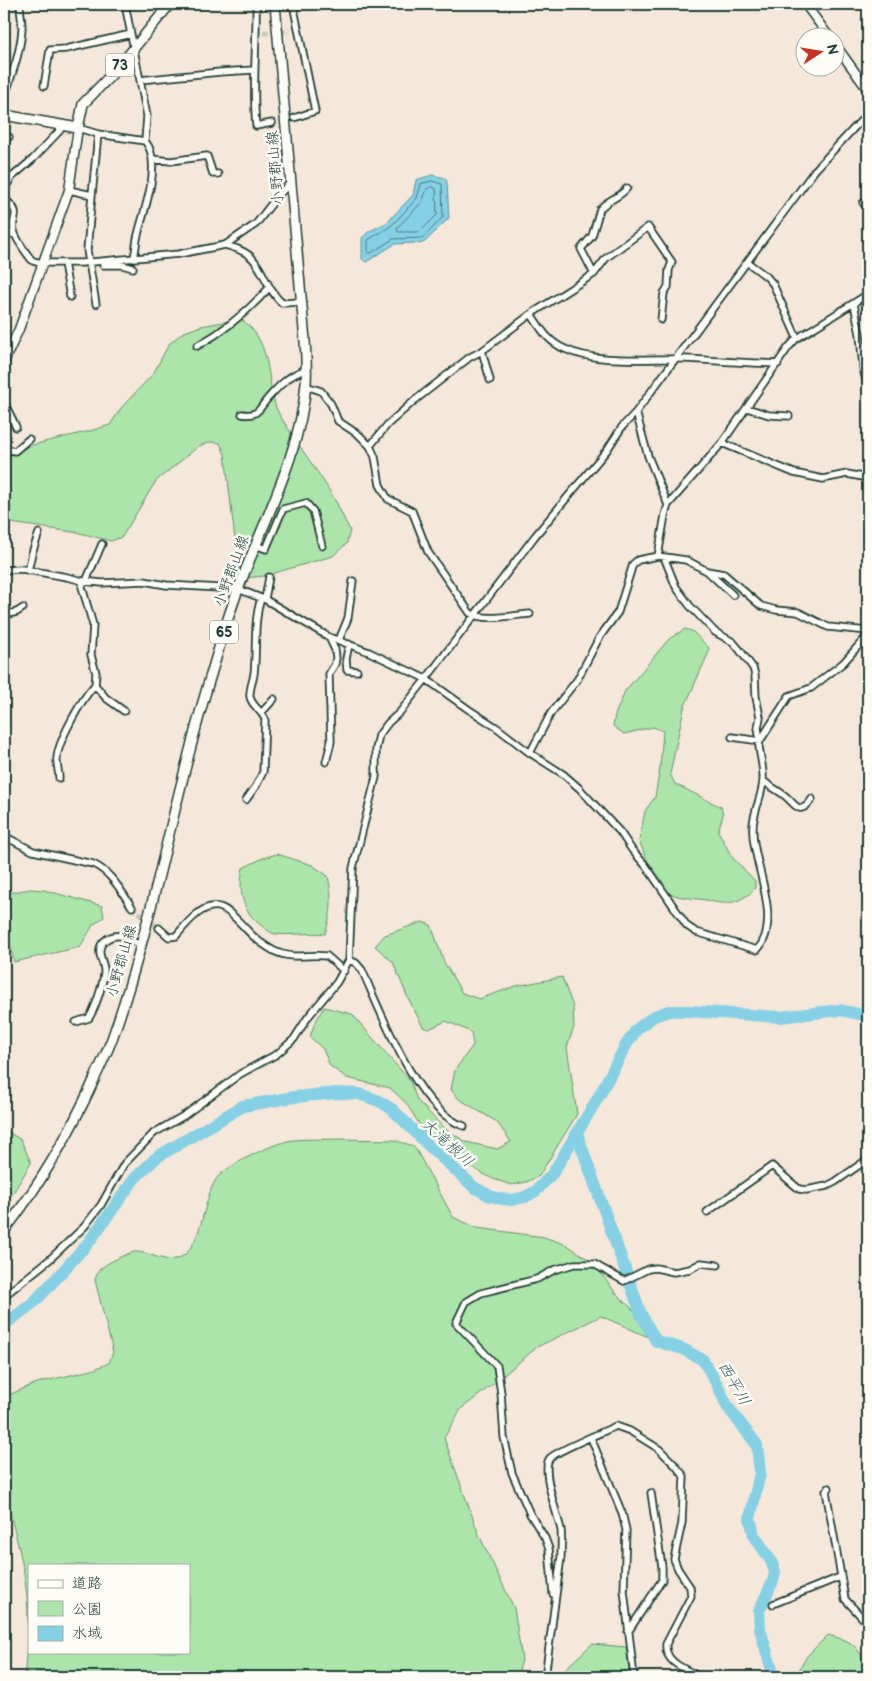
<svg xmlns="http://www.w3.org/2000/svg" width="872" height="1681" viewBox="0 0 872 1681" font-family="'Balsamiq Sans','Klee One',sans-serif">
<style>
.green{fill:#abe5a9;stroke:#65916e;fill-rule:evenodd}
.water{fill:#86d0e6;stroke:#5d959f}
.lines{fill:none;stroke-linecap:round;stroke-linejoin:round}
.shore{stroke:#48787b;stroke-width:1}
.river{stroke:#86d0e6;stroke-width:12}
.street-tunnel{stroke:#cac5b8;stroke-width:5.5;stroke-dasharray:5.5 3;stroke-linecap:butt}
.street-casing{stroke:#1f3d34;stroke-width:9}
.secondary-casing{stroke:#1f3d34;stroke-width:11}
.primary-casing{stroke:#1f3d34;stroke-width:12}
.street{stroke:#fdfcf7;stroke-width:5.5}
.secondary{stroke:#fdfcf7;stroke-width:8}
.primary{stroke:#fdfcf7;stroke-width:9}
.labels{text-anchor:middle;stroke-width:5;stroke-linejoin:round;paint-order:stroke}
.shield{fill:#fdfcf7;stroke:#62766e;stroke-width:1}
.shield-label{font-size:14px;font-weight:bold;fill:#1f3d34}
.street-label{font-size:15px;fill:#1f3d34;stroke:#fdfcf7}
.water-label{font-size:16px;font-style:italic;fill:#396260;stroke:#fdfcf7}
</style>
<rect width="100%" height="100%" fill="#f5e7d9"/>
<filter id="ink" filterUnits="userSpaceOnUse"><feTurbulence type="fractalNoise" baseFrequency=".02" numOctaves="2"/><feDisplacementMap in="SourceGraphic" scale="10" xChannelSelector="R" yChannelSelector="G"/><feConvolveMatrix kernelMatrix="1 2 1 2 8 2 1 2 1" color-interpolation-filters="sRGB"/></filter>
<g filter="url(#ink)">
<path class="green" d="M241 319C271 341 266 372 275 405 277 412 282 419 286 425 300 448 317 470 331 493 338 504 343 518 350 530L347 543 333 556 264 576 246 578 239 574 225 454 220 443 210 442 199 446 156 481 122 537 111 541 80 533 4 522V458L32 445 90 431 110 425 121 408 153 374 169 344 182 333 201 326Z
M685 629 692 631 709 648 708 654 684 708 670 774 675 784 721 807 723 815 718 831 732 857 755 881V888C747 898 734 904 721 903 716 903 711 901 706 900 692 898 681 898 668 893L661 879 648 862 639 841 645 811 655 797 660 768 663 731 653 727 624 734 613 726 615 715 625 691 669 639Z
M277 854 312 865 328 876C333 899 332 911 325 934 308 932 291 936 275 934 270 933 266 929 262 926 242 912 238 891 243 868L263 858Z
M30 889 44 890 102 906 104 917 93 925 80 947 14 962 5 921H4V894Z
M422 922 431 925 444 962 462 993 479 999 516 986 562 977 573 1007 574 1027 567 1047 577 1114 539 1176 526 1182 512 1185 493 1179 476 1170 423 1130 406 1103 390 1088 347 1078 330 1066 323 1049 310 1037 314 1025 324 1007 352 1014 410 1081 417 1100 445 1129 466 1142 497 1149 511 1142 497 1122 459 1099 451 1090 455 1070 473 1045 471 1032 446 1021 429 1029 423 1027 407 996 393 962 375 946 385 935Z
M4 1129 21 1140 31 1163 4 1208Z
M338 1139 393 1140 414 1146 453 1217 477 1228 544 1237 567 1245 591 1261 616 1293 652 1329 648 1337 601 1316 537 1347 492 1385 461 1409 444 1438 479 1535 514 1608 522 1660 517 1677H24C27 1648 30 1618 26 1588 23 1559 14 1530 7 1501L4 1495V1397L37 1383 92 1370 109 1363 113 1352 95 1280C96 1276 98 1272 100 1269 105 1264 127 1253 134 1252 149 1251 164 1264 179 1258 201 1250 203 1201 215 1181 222 1167 272 1144 288 1141 302 1138 323 1140 338 1139ZM29 1565H189V1652H29Z
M828 1635C834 1637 842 1638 847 1641 859 1646 868 1665 868 1677H795L807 1656Z
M592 1644 626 1647 630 1677H564V1670Z"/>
<path class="water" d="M432 175 445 178 447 182 449 218 425 242 419 244 414 243 395 244 366 262 362 259V238L368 232 388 222 394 215 413 195 416 180Z"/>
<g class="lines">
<path class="shore" d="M432 181 442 184 443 217 423 238 393 239 371 253H368V240L391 226 398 219 417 198 421 184Z
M433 187 436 189 437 215 420 232H398L397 228 422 202 427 189Z"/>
<path class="river" d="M577 1134 641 1314 656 1341 683 1349 703 1360 717 1384 727 1406 757 1445 760 1473 750 1518 754 1535 771 1561 775 1572 773 1581 759 1611 760 1629 774 1677
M4 1325 33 1303 52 1283 89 1242 135 1178 157 1157 243 1106 294 1097 337 1093 359 1094 379 1101 392 1109 428 1145 474 1187 490 1196 502 1199 512 1200 525 1197 536 1191 553 1173 599 1096 626 1045 637 1029 654 1016 669 1011H687L780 1017 840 1010 868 1016"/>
<path class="street-tunnel" d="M263 33 289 31
M272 123 294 118
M132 907 159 928"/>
<defs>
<path id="street" d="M55 4V5
M125 4 147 116 145 141
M256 4C257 45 252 86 256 126L272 123
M293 4 315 111 294 118
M140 80 220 72 254 70
M44 86 50 50 66 49 131 34
M4 99C11 76 21 52 22 28 22 20 20 12 20 4
M98 134 145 141C164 163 142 214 137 239 136 246 135 252 134 259
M4 141 9 137
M152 159 171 161 207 156 213 174H218
M4 189 12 177 33 159 65 125
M69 190 92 195 98 134 78 128
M92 195 87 250 96 304
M4 199C26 215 8 217 15 234 18 242 25 251 30 258L33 261 42 263H81L179 254 225 245 256 224 276 198 290 183
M863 203 868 206
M4 235 14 233
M225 245C235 248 246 251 253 259 265 273 268 291 282 303L302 302
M747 262 767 277 773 284 797 338
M64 263 70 297
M103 265H122L133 268
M594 274 581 249 592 236 600 209C608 199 620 198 627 188
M854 304 860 334 863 369 868 387
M531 314C541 329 548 342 565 349 596 364 652 358 686 359 717 361 747 363 778 364
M197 346C224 331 249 310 269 288
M482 351 490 380
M306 386 321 391 331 404 338 421 359 435 370 446 375 457 380 485 388 499 412 511 428 552 470 613C484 622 514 615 530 614
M4 402 16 427
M747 408 769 415 789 416
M636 412 648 456 668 505
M242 414C259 417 259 408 269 397 279 386 291 373 306 370
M722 443 794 473 823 479 847 474 868 478
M4 445 10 450 15 451 29 439
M370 446 388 424 414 401 470 357 482 351 531 314 594 274 606 258 648 227 672 262 669 270 668 287 664 293 661 320
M255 545 266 549 283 509 306 503 313 511 322 546
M658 556 665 515 668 505 722 443 788 348 796 339 868 294
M664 557 676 587 690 606 715 632 733 642 739 649 753 668 755 675 756 697 760 717 758 728 760 741 732 737
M4 570 22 569 67 577 83 581 102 583 144 581 166 585 238 589 266 600 329 637 369 652 426 679 468 709 496 727 530 753 563 774 579 788 620 832 632 850 646 866 687 926 696 932 757 950C783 923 754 865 753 834 751 815 762 798 763 781 764 769 760 757 759 746L760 741 789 696 811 688 843 663 868 635
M28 571 32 553 39 533
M709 573 733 595
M83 581 82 587 93 625 91 655 96 673 95 685 106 698 124 711
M86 581 102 544
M265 599 269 577
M4 615 17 612 23 608
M339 640 348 618 353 581
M349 644 346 659 347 670 357 671
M262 712 274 699
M530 753 551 713 577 680 599 638 618 612 633 564 638 560 658 556 686 560 707 571 724 574 761 606 776 610 798 612 828 627 868 631
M326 762 331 742 329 674 335 664 336 658 335 650 329 637
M59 778C59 772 57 767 57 762 55 745 83 697 95 685
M763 781C770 786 777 790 784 795 795 803 799 818 812 799
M246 800 256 786 263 772 265 719C261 710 252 706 250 697 249 690 253 681 254 674 257 648 253 623 261 598
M4 836 33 851 93 864C111 872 121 891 132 907
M159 928 169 937 176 936C182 929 189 920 197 914 220 896 231 914 247 930 254 938 265 946 274 951 292 960 308 954 327 956L344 971
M349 960 356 963 362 970C381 1012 418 1112 464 1126
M76 1022 89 1018C95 1009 103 985 104 973 105 966 101 961 100 954 98 941 112 933 124 937 130 939 136 943 141 946
M707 1212 772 1166 799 1189 806 1190 827 1186 835 1182 868 1159
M4 1296 49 1260 84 1227 101 1205 124 1164 154 1133 185 1115 240 1074 277 1054 294 1039 308 1017 337 982 349 960 353 868 376 777V749L379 735 388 723 400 712 426 679 535 536 607 450 622 427 636 412 815 170 868 113
M591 1438 622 1513 626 1530 624 1590 634 1677
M829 1488 826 1491 845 1599 868 1624
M553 1594 549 1549 545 1538 530 1514 512 1473 504 1437 501 1393 497 1366 456 1323 466 1302 481 1293 537 1279 554 1270 574 1264H594L624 1281 648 1269 656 1268 674 1272 690 1269 701 1263 718 1265
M773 1604 840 1577
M628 1632 662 1580V1567L651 1493
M545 1677 561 1557C561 1548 562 1539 561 1530 558 1515 540 1469 550 1458 558 1450 603 1432 616 1426L630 1431 659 1449 675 1465 684 1476 682 1523 674 1559 678 1569 690 1587 691 1596 666 1644C664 1663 687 1670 701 1677"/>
<path id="secondary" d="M805 4 830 38
M834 43 868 90
M4 362 19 329 69 190 78 128"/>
<path id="primary" d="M4 115 78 128 83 104 117 69 170 4
M4 1231C40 1185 70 1133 94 1080 100 1066 108 1051 113 1036 155 916 175 790 213 668 221 641 229 613 239 587 263 522 301 453 306 383 307 369 306 355 305 341L275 4"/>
</defs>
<use href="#street" class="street-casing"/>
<use href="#secondary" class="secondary-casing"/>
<use href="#primary" class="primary-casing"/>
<use href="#street" class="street"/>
<use href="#secondary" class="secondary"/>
<use href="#primary" class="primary"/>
</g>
</g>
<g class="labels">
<g class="shield">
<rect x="106" y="53.5" width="28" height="23" rx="4"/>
<rect x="210" y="620.5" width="28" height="23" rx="4"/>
</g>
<g class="shield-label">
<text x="120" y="70">73</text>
<text x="224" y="637">65</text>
</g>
<g class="street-label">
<text transform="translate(275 168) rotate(-95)" y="5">小野郡山線</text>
<text transform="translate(231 571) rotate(-70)" y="5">小野郡山線</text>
<text transform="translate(121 961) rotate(-74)" y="5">小野郡山線</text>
</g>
<g class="water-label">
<text transform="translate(448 1142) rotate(42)" y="6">大滝根川</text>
<text transform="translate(735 1383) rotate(60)" y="6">西平川</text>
</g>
</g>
<rect width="872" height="1681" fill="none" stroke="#fdfcf7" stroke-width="20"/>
<rect x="10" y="10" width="852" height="1661" fill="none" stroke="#1f3d34" stroke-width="2" filter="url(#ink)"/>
<rect x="28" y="1564" width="162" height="90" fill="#fdfcf7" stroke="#a4b0a9"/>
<rect x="38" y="1580" width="25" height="8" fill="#fdfcf7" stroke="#a4b0a9"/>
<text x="72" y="1588" font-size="15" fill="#1f3d34">道路</text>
<rect x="38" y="1601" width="25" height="15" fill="#abe5a9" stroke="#a4b0a9"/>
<text x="72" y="1614" font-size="15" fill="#1f3d34">公園</text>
<rect x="38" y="1626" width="25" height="15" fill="#86d0e6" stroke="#a4b0a9"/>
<text x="72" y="1638" font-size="15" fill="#1f3d34">水域</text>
<g transform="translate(820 52) rotate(78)"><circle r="24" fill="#fdfcf7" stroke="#a4b0a9"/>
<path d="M0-4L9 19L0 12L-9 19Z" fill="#c8321e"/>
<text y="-8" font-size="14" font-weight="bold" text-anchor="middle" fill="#1f3d34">N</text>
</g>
</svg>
